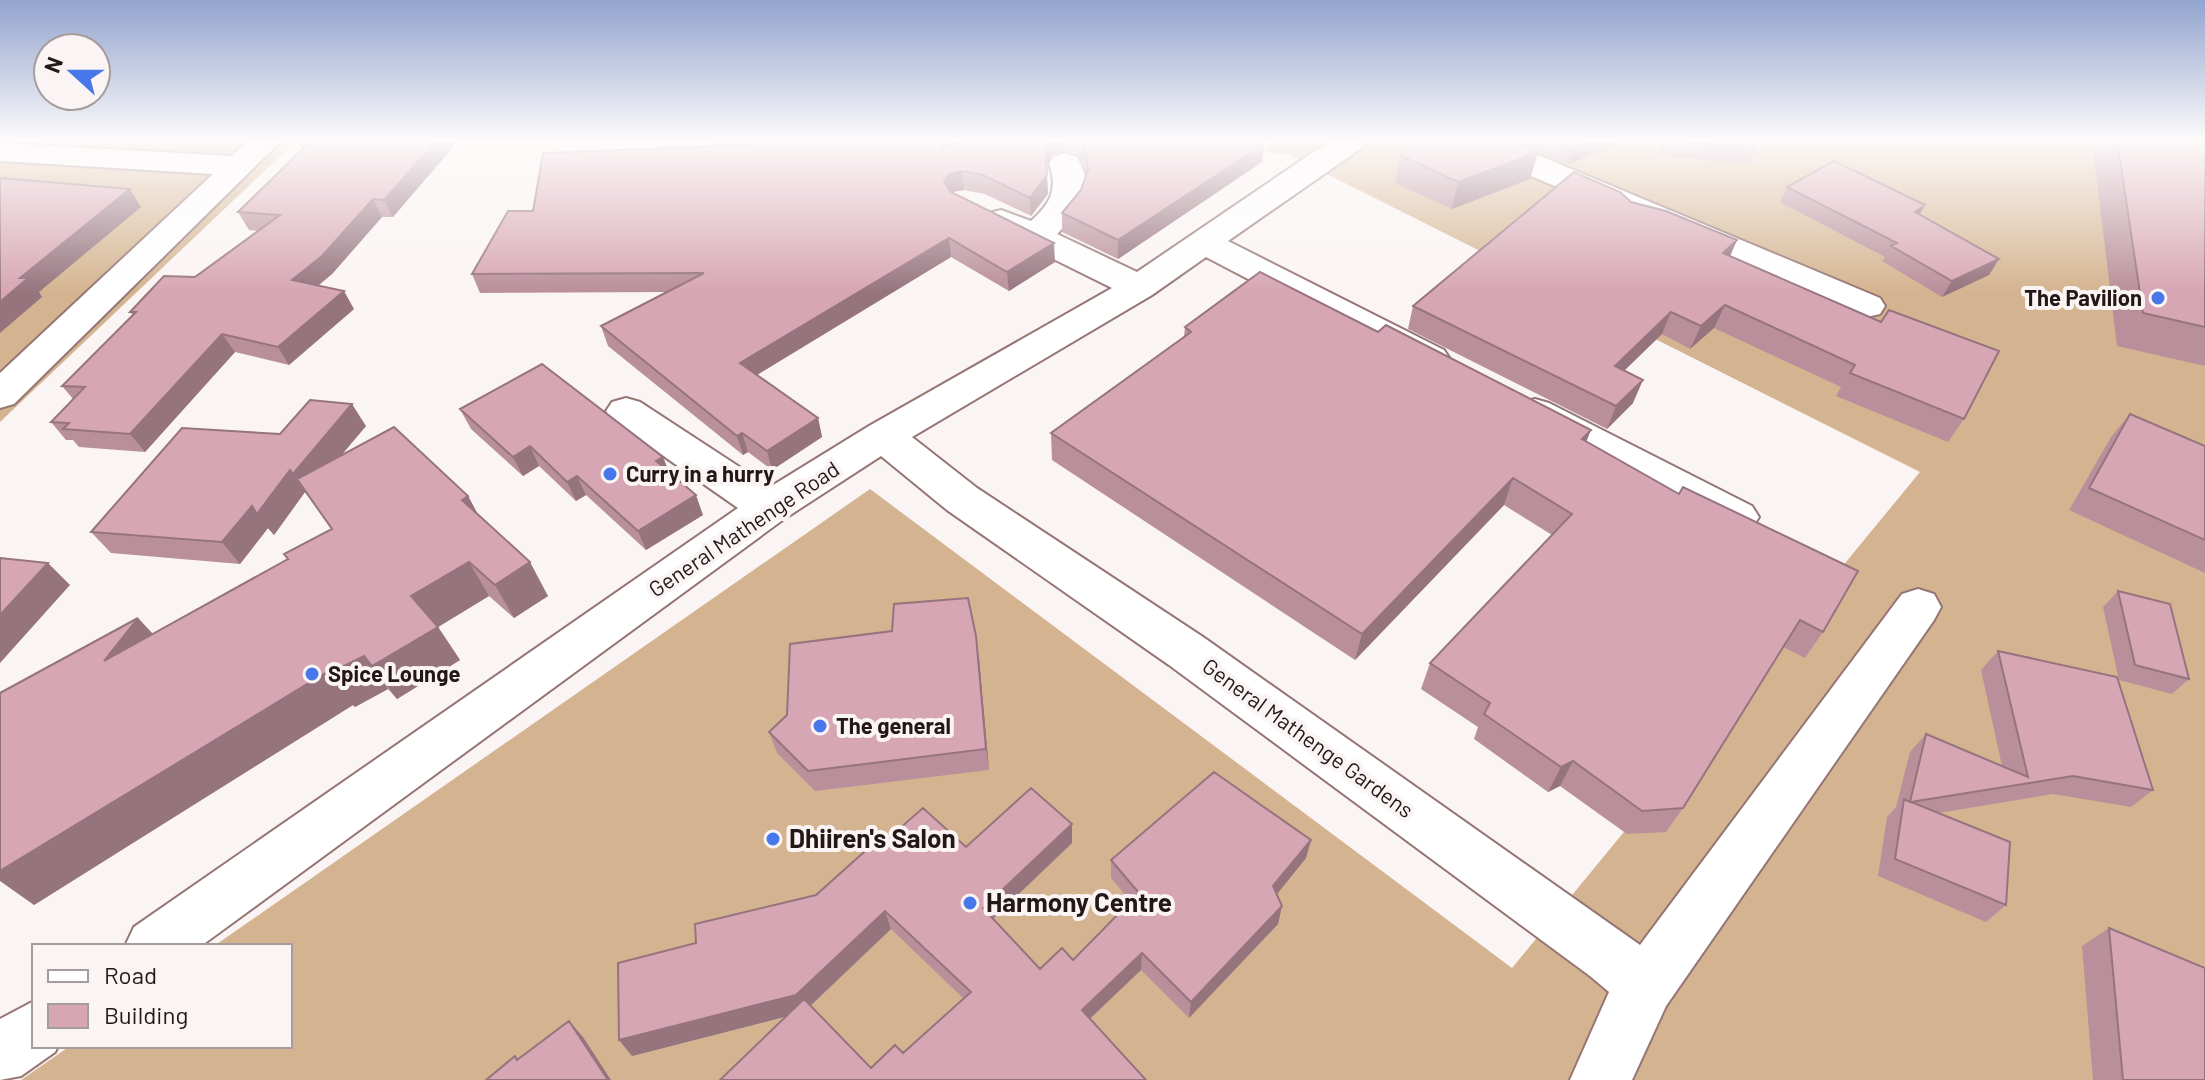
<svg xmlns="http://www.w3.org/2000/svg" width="2205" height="1080" viewBox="0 0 2205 1080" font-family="Barlow,sans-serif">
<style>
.forest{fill:#d4b490}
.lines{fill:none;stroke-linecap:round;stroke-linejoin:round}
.minor-casing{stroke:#957674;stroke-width:4}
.minor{fill:#fff;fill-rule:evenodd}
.wall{fill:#b98f9b;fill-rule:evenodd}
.shaded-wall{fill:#96747e}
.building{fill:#d7a6b4;stroke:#96747e;stroke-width:2}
.poi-dot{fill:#4777e8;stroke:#fbf4f4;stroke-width:3}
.labels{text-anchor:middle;stroke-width:8;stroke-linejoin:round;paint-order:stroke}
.poi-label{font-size:22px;font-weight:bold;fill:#241817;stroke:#fbf4f4;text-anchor:start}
.street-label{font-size:22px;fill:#241817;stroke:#fbf4f4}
.near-poi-label{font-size:26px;font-weight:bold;fill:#241817;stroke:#fbf4f4;text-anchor:start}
</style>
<rect width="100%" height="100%" fill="#fbf4f4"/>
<path class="forest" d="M0 140H297L0 422Z
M1278 140H2205V1080H21L70 1046H290V946H214L870 489 1512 968 1920 472 1291 156 1265 151Z"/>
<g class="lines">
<defs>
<path id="minor" d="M249 140H282L14 404 0 408V373L213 174 0 161V143L232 156Z
M1331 140H1367L1363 147 1228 241 1444 350 1450 359 1444 368 1431 371 1418 368 1206 257 1152 295 912 437 977 488 1203 637 1640 945 1902 594 1918 589 1934 594 1941 607 1934 620 1666 1006 1632 1080H1570L1609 992 1590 976 1169 665 947 510 881 456 784 519 201 946H125L134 927 738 508 612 420 606 411 612 402 626 398 640 402 770 487 869 426 1112 288 989 227 984 220 989 213 1001 210 1031 221C1051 203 1058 190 1049 163L1054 156 1065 153 1076 156C1097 186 1080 212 1057 234L1137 272Z
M1459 140H1502L1880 298 1885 306 1880 314 1867 317 1854 314 1463 147Z
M1535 399 1549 403 1752 506 1759 517 1752 528 1737 533 1722 528 1521 421 1515 412 1521 403Z
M34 1001V1046H58L55 1052 21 1076 0 1080V1019Z"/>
</defs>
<use href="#minor" class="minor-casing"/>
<use href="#minor" class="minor"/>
</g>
<path class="wall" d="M299 140H459L393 217H382L332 274 318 286 354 309 289 365 235 352 145 452 79 447 73 440H66L51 422 73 399 62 386 133 315 130 312 195 277 259 231 249 230 238 212 303 149Z
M705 140H948L947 148 960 140H1258L1264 144 1262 162 1118 259 1062 232V213L1081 190 1086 175 1085 166 1077 153 1064 150 1052 154 1046 163 1048 194 1031 216 985 194 964 190 952 192 1055 262 1009 291 951 257 757 375 818 418 822 437 772 470 748 452 743 455 608 346 601 326 666 292 480 293 472 274 533 211 718 146Z
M1424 140H1621L1616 146 1568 164 1538 152 1530 179 1452 209 1395 183 1400 155Z
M1658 140H1754L1756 149 1750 164 1661 156Z
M2092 140H2205V366L2117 346Z
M1787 187 1920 214 1999 259 1989 275 1942 297 1882 261 1885 257 1780 202Z
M1631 202 1737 240 1730 256 1964 419 1948 442 1836 396 1841 387 1714 328 1690 349 1662 334 1624 371 1633 403 1607 429 1408 329 1413 306Z
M1185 327 1586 441 1823 632 1805 658 1783 647 1683 808 1666 832 1627 834 1560 786 1548 792 1474 739 1478 727 1421 689 1430 663 1552 535 1504 505 1355 660 1052 460 1051 433 1184 337Z
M460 409 663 457 669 472 703 515 646 550 586 495 576 501 539 466 523 476 471 429Z
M2130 414 2205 446V573L2069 510 2111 437Z
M366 426 341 455 468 496 477 513 548 596 514 618 489 596 438 627 460 660 397 699 388 689 355 707 353 705 34 905 138 618 153 634 288 559 332 529 305 492 274 535 268 528 240 564 111 553 91 532 280 434Z
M2118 591 2189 679 2172 694 2119 680 2103 607Z
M892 631 979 658 989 770 815 791 777 753 769 732Z
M1998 651 2153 790 2131 807 2053 794 1938 813 2006 905 1986 922 1878 876 1887 817 1896 807 1910 752 1926 734 2002 766 1981 670Z
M1072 824V843L993 919 1040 969 1073 960 1131 902 1111 878V860L1311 840 1306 858 1277 894 1282 906 1278 924 1189 1018 1141 970 1090 1019 1146 1080H720L787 1016 632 1056 696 943 816 895 877 848 966 847ZM891 929 964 999 903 1053 871 1068 810 1005Z
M2109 928 2205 1080H2093L2082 946Z"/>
<path class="shaded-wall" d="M437 140H459L393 217 384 200Z
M943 140H948L943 169 941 151Z
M1048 140H1064V150L1052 154 1046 164 1045 145Z
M1595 140H1621L1616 146 1568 164 1573 149Z
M1264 144 1262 162 1118 259V240Z
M1538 152 1530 179 1452 209 1458 182Z
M962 171 964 190 952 192 944 182 950 174Z
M1047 175 1048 194 1031 216 1030 198Z
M130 189 141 207 39 292 42 297 0 333V302L20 278Z
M373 199 382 217 332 274 302 298 292 280Z
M1925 205 1916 221 1915 212Z
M949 238 951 257 745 382 740 363Z
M1737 240 1727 263 1723 253Z
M1054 243 1055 262 1009 291 1007 272Z
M1999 259 1989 275 1942 297 1952 281Z
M344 291 354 309 289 365 278 347Z
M1725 305 1714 328 1690 349 1701 326Z
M1671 312 1662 334 1605 389 1615 366Z
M222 334 235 352 145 452 130 434Z
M1643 380 1633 403 1607 429 1616 406Z
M352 404 366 426 308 495 297 479 308 495 293 474Z
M818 418 822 437 772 470 767 451Z
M1591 430 1580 457 1582 439Z
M742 433 748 452 743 455 737 436Z
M530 446 539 466 523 476 513 457Z
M663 457 670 476 656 461Z
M290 470 305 492 274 535 268 528 240 564 222 542 252 506Z
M577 476 586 495 576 501 567 482Z
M1513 478 1504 505 1355 660 1362 634Z
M696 495 703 515 646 550 638 531Z
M468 496 487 531 462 500Z
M469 562 489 596 438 627 460 660 397 699 372 666 411 596Z
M530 562 548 596 514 618 495 585Z
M48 563 70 585 0 663V615Z
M138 618 169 652 104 661Z
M976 636 979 658 989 770 986 749Z
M364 656 388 689 355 707 353 705 34 905 0 881V871L327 672Z
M1573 761 1560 786 1548 792 1561 767Z
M1072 824V843L986 925 983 908Z
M1311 840 1306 858 1269 904 1273 886Z
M1282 906 1278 924 1189 1018 1191 1002Z
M885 911 891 929 804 1012 632 1056 619 1040Z
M1142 953 1141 970 1082 1026V1010Z
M569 1021 583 1037 611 1080H608Z"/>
<path class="building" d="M299 140H437L384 200 373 199 322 256 292 280 344 291 278 347 222 334 130 434 63 429 69 423 51 422 85 387 62 386 136 312H130L164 276 195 277 280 215 238 212 311 141Z
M741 140H943L941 151 960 140H1048L1045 145 1047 175 1030 198 983 175 962 171 950 174 944 182 951 192 1054 243 1007 272 949 238 740 363 818 418 767 451 742 433 737 436 601 326 704 273 472 274 508 211H533L543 153 750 145Z
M1080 140H1257L1264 144 1118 240 1062 213 1081 190 1088 170 1085 148Z
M1424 140H1511L1538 152 1458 182 1400 155Z
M1552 140H1595L1573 149Z
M1754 140 1756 149 1666 140Z
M2117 140H2205V327L2143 313Z
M1834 161 1925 205 1915 212 1999 259 1952 281 1891 246 1897 243 1787 187Z
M1574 172 1620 192 1631 202 1666 211 1737 240 1723 253 1881 322 1889 310 1999 351 1964 419 1850 373 1855 365 1725 305 1701 326 1671 312 1615 366 1643 380 1616 406 1413 306Z
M0 178 130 189 20 278H28L0 302Z
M1260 272 1378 332 1386 325 1591 430 1582 439 1679 494 1683 487 1858 571 1823 632 1800 620 1683 808 1642 811 1573 761 1561 767 1484 714 1490 703 1430 663 1572 514 1513 478 1362 634 1051 433 1191 332 1185 327Z
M542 364 663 457 656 461 696 495 638 531 577 476 567 482 530 446 513 457 460 409Z
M310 400 352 404 293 474 290 470 257 514 252 506 222 542 91 532 182 428 280 434Z
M2130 414 2205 446V540L2089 488Z
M394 427 468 496 462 500 530 562 495 585 469 562 411 596 438 627 372 666 364 656 328 674 327 672 0 871V693L138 618 104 661 288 559 284 554 332 529 297 479Z
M0 558 48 563 0 615Z
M2118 591 2170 604 2189 679 2135 665Z
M968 598 976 636 986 749 808 771 769 732 787 715 790 644 892 631 894 604Z
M1998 651 2117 677 2153 790 2073 776 1911 802 2010 842 2006 905 1895 859 1904 799 1910 802 1926 734 2028 777Z
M1214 772 1311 840 1273 886 1282 906 1191 1002 1142 953 1082 1010 1146 1080H720L804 999 871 1068 895 1045 903 1053 971 992 885 911 796 995 619 1040 618 963 696 943 695 924 816 895 873 844 877 848 923 808 966 847 1031 788 1072 824 983 908 1040 969 1062 948 1073 960 1139 893 1111 860Z
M2109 928 2205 968V1080H2123Z
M569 1021 608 1080H486L515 1056 517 1060Z"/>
<linearGradient id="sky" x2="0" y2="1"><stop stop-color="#92a4ce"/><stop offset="0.48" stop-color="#fdfafa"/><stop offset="1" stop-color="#fdfafa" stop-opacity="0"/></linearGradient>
<rect width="2205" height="292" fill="url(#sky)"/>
<g class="poi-dot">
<circle cx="2158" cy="298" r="8"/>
<circle cx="610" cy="474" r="8"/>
<circle cx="312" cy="674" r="8"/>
<circle cx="820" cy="726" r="8"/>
<circle cx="773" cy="839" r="8"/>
<circle cx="970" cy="903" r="8"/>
</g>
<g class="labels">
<g class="poi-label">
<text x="2142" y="306" text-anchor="end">The Pavilion</text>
<text x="626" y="482">Curry in a hurry</text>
<text x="328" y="682">Spice Lounge</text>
<text x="836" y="734">The general</text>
</g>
<g class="street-label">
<text transform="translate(744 529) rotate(-34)" y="8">General Mathenge Road</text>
<text transform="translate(1308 738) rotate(36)" y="8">General Mathenge Gardens</text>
</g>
<g class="near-poi-label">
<text x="789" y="848">Dhiiren's Salon</text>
<text x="986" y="912">Harmony Centre</text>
</g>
</g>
<rect x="32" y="944" width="260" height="104" fill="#fbf4f4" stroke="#a59c9c" stroke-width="2"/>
<rect x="48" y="970" width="40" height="12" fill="#ffffff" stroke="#a59c9c" stroke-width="2"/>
<text x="104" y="984" font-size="24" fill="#241817">Road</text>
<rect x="48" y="1004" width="40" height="24" fill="#d7a6b4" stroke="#a59c9c" stroke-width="2"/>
<text x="104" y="1024" font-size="24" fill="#241817">Building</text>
<g transform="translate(72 72) rotate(291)"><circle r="38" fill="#fbf4f4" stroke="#a59c9c" stroke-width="2"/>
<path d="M0-6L14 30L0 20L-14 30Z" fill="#4777e8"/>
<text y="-12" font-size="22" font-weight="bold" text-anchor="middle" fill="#241817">N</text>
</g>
</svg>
